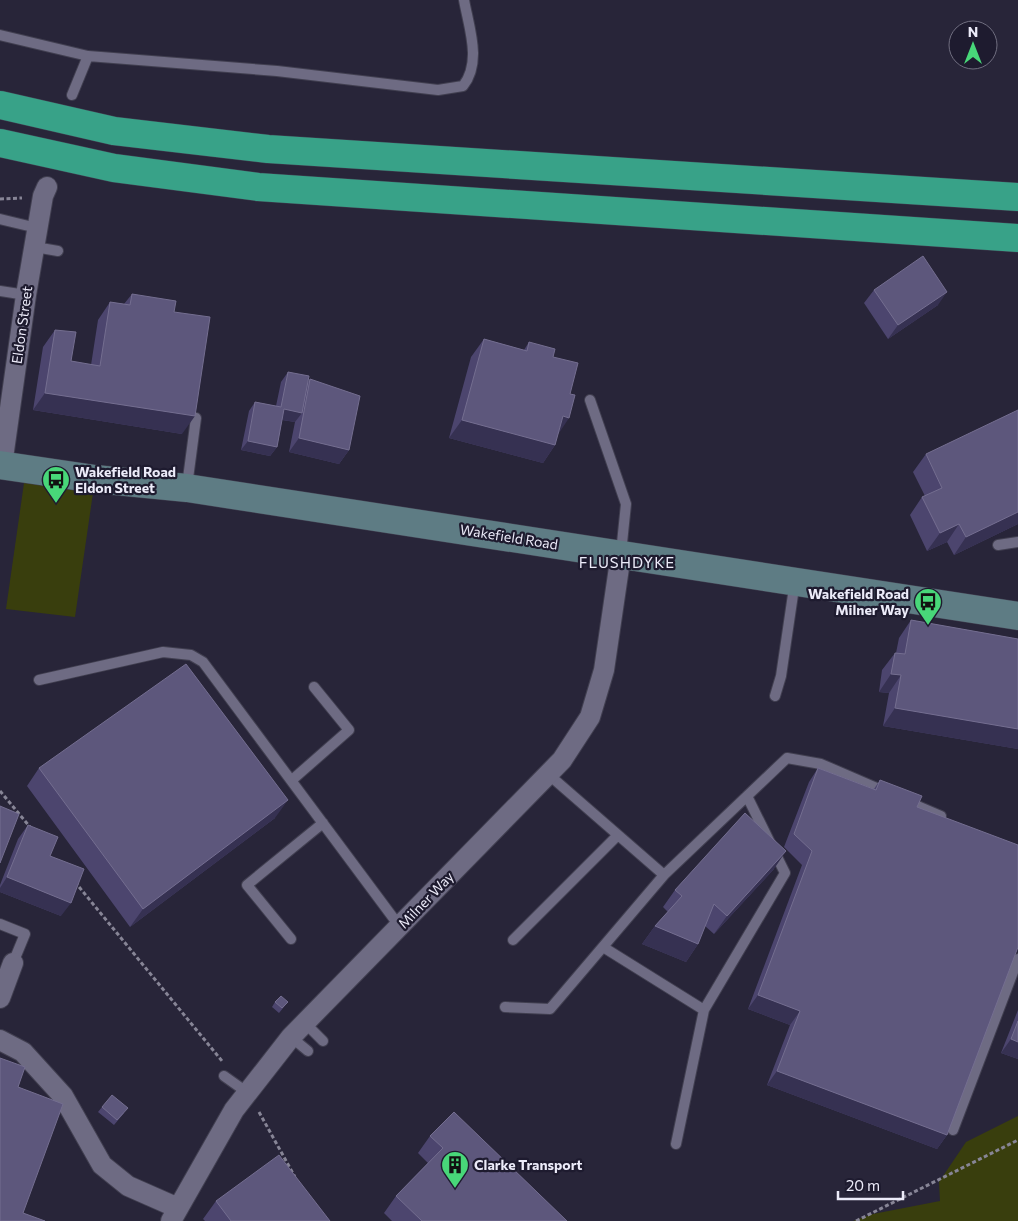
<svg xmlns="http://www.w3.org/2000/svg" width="1018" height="1221" viewBox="0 0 1018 1221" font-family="Commissioner,sans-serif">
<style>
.green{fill:#393e0d}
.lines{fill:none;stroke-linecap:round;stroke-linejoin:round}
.lane-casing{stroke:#413f50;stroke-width:12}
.street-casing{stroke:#413f50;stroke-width:22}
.secondary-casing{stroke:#413f50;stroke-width:29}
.highway-casing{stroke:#413f50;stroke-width:29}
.path{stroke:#878596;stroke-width:3;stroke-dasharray:4 2.5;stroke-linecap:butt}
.lane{stroke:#6e6b83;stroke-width:10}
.street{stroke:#6e6b83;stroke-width:20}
.secondary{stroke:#5e7c84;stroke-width:28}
.highway{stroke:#38a288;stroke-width:28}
.wall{fill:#4c456e}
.shaded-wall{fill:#363152}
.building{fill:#5d577c;stroke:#746e90}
.labels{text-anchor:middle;stroke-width:4.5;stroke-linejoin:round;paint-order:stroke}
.street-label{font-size:14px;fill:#ecebf9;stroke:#1e1b2f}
.poi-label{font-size:14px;font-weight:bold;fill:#ecebf9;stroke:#1e1b2f;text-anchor:start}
.neighbourhood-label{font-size:15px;letter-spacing:1px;fill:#ecebf9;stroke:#1e1b2f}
</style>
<rect width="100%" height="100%" fill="#282539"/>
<path class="green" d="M26 469 95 479 75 617 6 609Z
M1018 1116V1221H853L873 1214 940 1201 939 1182 966 1142Z"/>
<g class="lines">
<defs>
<path id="lane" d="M0 35 88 56 72 95
M88 56 277 71 438 90 463 86C482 62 469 28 464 0
M0 219 37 228
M35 247 58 251
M0 291 26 295
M590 400 626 504 621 553
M187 486 196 418
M998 545 1018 542
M39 680 163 652 191 655 203 662 400 927
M775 696 781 676 795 581
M548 774 664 875 787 758 821 764 886 792
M292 780 349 730 314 687
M906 801 941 816
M0 924 25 934 13 963
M291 939 247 885 323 823
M513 940 618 835
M603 947 704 1010
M505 1007 550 1009 664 875
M305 1023 323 1041
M291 1037 308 1051
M224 1076 248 1093
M953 1130 1018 959
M676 1144 704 1010 785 873 747 796"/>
<path id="street" d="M2 465 26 295 43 196 47 187
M0 998 13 963
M0 1040 23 1052 63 1096 102 1165 128 1186 178 1208
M171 1221 234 1110 291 1037 562 760 590 717 604 670 621 554"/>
<path id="secondary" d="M0 465 95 479 187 488 1018 616"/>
<path id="highway" d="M0 105 114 131 268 149 1018 197
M0 143 114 168 258 187 1018 238"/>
</defs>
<use href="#lane" class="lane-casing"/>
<use href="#street" class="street-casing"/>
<use href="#secondary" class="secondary-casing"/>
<use href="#highway" class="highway-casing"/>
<path class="path" d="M0 199 22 198
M0 791 30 827
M75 882 222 1061
M259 1112 295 1177
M856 1221 1018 1140"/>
<use href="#lane" class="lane"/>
<use href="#street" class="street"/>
<use href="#secondary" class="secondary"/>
<use href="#highway" class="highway"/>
</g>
<path class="wall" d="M874 290 938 305 888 339 864 303Z
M132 294 174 312 182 434 33 410 43 347 55 330 71 361 91 365 98 320 110 302 124 304Z
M484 339 524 350 529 342 553 357 558 433 555 445 543 463 449 438 471 357Z
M288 372 307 383 310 379 349 450 339 464 289 452 295 422 282 420 277 447 270 456 241 450 249 411 255 402 276 406 281 382Z
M926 454 1018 524 954 555 947 542 927 551 910 515 922 497 925 496 913 472Z
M911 620 1018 639V749L883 726 889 693 879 692 882 670 895 653H896L899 638Z
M39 768 275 818 130 927 27 786Z
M818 768 874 789 880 780 917 807 947 1135 937 1149 767 1085 790 1025 748 1009 802 865 784 847 809 782Z
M28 825 50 856 61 916 0 892V885L18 839Z
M774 869 714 934 705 926 698 944 686 962 642 944 655 926 668 912 663 907 675 890Z
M275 1002H288L279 1013 272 1007Z
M1018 1010V1059L1001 1053Z
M102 1107 124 1113 114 1125 98 1112Z
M430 1136 567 1221H392L384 1213 396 1196 428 1163 418 1153Z
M216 1201 330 1221H205L203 1219Z"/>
<path class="shaded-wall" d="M947 292 938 305 888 339 898 325Z
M45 393 195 416 182 434 33 410Z
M284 409 302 413 295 422 277 419Z
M563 416 569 418 557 436Z
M462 420 555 445 543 463 449 438Z
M299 438 349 450 339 464 289 452Z
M248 441 277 447 270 456 241 450Z
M1018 512V524L954 555 966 537Z
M959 524 947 542 927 551 940 533Z
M891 674 901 675 889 693 879 692Z
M895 708 1018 729V749L883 726Z
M288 800 275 818 130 927 143 909Z
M786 851 774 869 714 934 727 916Z
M7 877 71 903 61 916 0 892V888Z
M655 926 698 944 686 962 642 944Z
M758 995 800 1011 790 1025 748 1009Z
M1011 1039 1018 1042V1059L1001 1053Z
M777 1071 947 1135 937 1149 767 1085Z"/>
<path class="building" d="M923 256 947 292 898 325 874 290Z
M132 294 176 301 174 312 210 317 195 416 45 393 55 330 76 332 71 361 100 366 110 302 130 305Z
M484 339 527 351 529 342 555 349 553 357 578 363 570 394 575 395 569 418 563 416 555 445 462 420Z
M288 372 309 376 302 413 284 409 277 447 248 441 255 402 281 407Z
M310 379 360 396 349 450 299 438Z
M1018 410V512L966 537 959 524 940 533 922 497 942 488 926 454Z
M911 620 1018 639V729L895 708 901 675 891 674 895 653 905 654Z
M186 664 288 800 143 909 39 768Z
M818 768 876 790 880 780 922 796 917 807 1018 845V947L947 1135 777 1071 800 1011 758 995 812 851 794 834Z
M0 806 19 814 0 863Z
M745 813 786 851 727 916 714 904 698 944 655 926 682 896 675 890Z
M28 825 58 837 50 856 84 869 71 903 7 877Z
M281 996 288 1002 282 1008 275 1002Z
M1018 1021V1042L1011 1039Z
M0 1058 25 1067 18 1087 63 1104 23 1213 45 1221H0Z
M112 1095 128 1108 117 1120 102 1107Z
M454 1112 567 1221H422L396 1196 443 1148 430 1136Z
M279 1155 330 1221H231L216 1201Z"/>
<defs>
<symbol id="bus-pin" viewBox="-11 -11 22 30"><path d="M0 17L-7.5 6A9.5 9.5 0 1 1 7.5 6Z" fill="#48d779" stroke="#1e1b2f"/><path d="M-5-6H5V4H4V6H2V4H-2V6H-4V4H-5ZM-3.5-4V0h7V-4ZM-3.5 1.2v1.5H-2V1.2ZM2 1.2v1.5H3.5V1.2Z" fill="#111"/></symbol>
<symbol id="building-pin" viewBox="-11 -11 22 30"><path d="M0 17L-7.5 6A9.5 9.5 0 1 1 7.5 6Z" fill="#48d779" stroke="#1e1b2f"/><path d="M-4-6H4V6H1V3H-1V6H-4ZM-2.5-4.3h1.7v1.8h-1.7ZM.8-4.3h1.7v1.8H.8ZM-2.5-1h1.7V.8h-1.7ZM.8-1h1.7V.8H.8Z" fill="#111"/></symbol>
</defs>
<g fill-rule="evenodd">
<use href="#bus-pin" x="40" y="464" width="32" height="43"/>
<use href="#bus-pin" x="912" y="586" width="32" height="43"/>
<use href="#building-pin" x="439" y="1149" width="32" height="43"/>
</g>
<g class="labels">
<g class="street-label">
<text transform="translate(22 325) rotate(-82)" y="5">Eldon Street</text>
<text transform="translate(509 537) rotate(9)" y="5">Wakefield Road</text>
<text transform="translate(426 900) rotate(-46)" y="5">Milner Way</text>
</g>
<g class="poi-label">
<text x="75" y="477">Wakefield Road<tspan x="75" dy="16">Eldon Street</tspan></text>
<text x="909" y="599" text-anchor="end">Wakefield Road<tspan x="909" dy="16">Milner Way</tspan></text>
<text x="474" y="1170">Clarke Transport</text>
</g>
<g class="neighbourhood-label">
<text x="627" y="568">FLUSHDYKE</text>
</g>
</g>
<g transform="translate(973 45)"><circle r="24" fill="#1e1b2f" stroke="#706e80"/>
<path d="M0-4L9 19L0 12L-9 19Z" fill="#48d779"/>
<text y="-8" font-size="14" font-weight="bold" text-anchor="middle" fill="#ecebf9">N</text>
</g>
<path d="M838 1191v8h65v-8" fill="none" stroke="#ecebf9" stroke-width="2.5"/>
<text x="846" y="1191" font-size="15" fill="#ecebf9" stroke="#1e1b2f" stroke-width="4" paint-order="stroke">20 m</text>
</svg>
